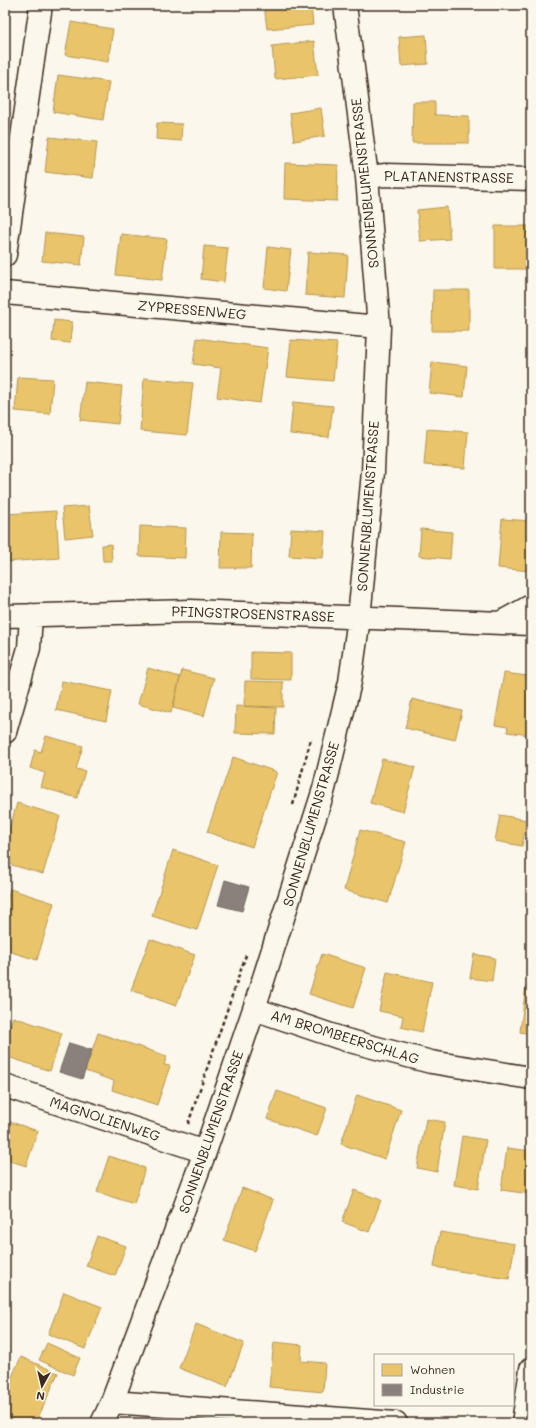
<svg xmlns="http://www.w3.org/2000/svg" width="536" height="1428" viewBox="0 0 536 1428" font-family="Mali,sans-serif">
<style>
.homes{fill:#e9c46a;stroke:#b59653}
.industry{fill:#8a817c;stroke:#726760}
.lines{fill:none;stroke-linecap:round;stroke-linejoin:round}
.minor-casing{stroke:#3b2a1e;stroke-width:25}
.path{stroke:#3b2a1e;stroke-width:2.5;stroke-dasharray:4 3;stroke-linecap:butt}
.minor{stroke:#fbf7ec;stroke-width:22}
.labels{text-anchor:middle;stroke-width:4;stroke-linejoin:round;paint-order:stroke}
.street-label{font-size:14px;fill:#3b2a1e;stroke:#fbf7ec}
</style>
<rect width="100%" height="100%" fill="#fbf7ec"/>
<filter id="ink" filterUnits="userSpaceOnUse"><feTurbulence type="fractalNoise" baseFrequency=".025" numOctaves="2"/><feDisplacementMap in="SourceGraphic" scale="8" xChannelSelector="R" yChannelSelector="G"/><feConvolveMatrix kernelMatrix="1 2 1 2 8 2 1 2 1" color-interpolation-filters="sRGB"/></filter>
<g filter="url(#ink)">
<path class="homes" d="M5 5H11L6 32H5Z
M264 5H311L313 25 267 29Z
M71 22 113 29 108 62 65 55Z
M426 35 428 64 401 66 399 37Z
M314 41 318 75 275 79 272 46Z
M58 75 109 82 103 120 53 112Z
M413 102H435V115L469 116V143H412Z
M321 108 325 136 294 141 290 113Z
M157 123 182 124 181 141 156 139Z
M49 137 97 142 93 178 45 172Z
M285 163 338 165 337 201 284 199Z
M447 207 450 239 420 241 417 210Z
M495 226H531V269H495Z
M45 233 84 237 81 265 42 261Z
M121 234 167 239 162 280 116 275Z
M204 246 228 248 224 282 201 279Z
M268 247 291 250 286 291 264 288Z
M308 252 348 255 345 298 305 295Z
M433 290H469V331H432Z
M54 320 72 322 70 343 52 341Z
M197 338 268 348 260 403 217 397 221 368 193 364Z
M291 340 337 343 333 381 287 377Z
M432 362 467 366 464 397 429 393Z
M18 377 53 379 50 414 15 411Z
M144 378 193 383 187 435 140 431Z
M85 382 122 386 118 424 80 420Z
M293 402 333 406 329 437 290 434Z
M427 429 468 432 465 468 424 465Z
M89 506 93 535 65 538 62 508Z
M56 511 59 558 5 562V514Z
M502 519 531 521V571L498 568Z
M140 526 186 528 185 558 139 556Z
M291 529 325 531 323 558 289 556Z
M421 529 452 532 450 559 419 556Z
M221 532 252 533 251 568H220Z
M111 544 112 561H103L102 545Z
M251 652 291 653V680L251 679Z
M148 668 180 677 171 713 138 704Z
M182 670 214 678 204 716 173 708Z
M504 673 527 676 526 681H531L530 735 507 732 508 727 495 725Z
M62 681 112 691 106 721 56 710Z
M245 681 283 682V707L244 706Z
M412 699 462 711 455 740 405 728Z
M236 706 276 708 275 734 235 733Z
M46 736 83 746 76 769 85 771 77 798 41 787 45 773 30 768 35 750 41 752Z
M233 757 277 772 252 847 207 832Z
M382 759 415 767 403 812 370 803Z
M17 803 60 816 43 874 5 863V844Z
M500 815 527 820 522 846 495 841Z
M360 830 406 842 388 903 344 890Z
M173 850 218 865 197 930 152 916Z
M10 889 54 903 37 960 5 950V906Z
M150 939 195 955 176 1006 131 990Z
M322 954 366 968 353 1008 309 994Z
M474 954 495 958 492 981 470 978Z
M387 972 432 982 422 1032 401 1027 403 1016 379 1011Z
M526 986H531V1034L520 1032Z
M13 1017 62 1033 50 1071 5 1056V1041Z
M98 1033 167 1056 164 1065 170 1066 157 1105 112 1090 114 1081 85 1071Z
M277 1091 327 1108 317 1136 267 1119Z
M357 1095 401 1110 385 1159 341 1144Z
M426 1119 445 1122 437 1172 417 1168Z
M5 1120 38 1131 26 1166 5 1159Z
M462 1136 486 1140 478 1189 454 1185Z
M507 1148 531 1151V1194L501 1190Z
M109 1156 145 1168 134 1204 97 1192Z
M242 1188 273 1200 255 1251 224 1240Z
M354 1190 381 1200 369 1232 342 1222Z
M440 1232 515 1244 509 1279 434 1267Z
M97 1236 126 1246 115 1276 86 1266Z
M64 1292 102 1307 85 1349 48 1334Z
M196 1324 244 1343 227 1387 179 1368Z
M274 1342 302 1345 301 1361 325 1363 323 1392 269 1387Z
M47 1343 80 1358 73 1375 39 1360Z
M21 1357 58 1373 36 1423H5V1392Z"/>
<path class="industry" d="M225 880 249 887 242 911 218 905Z
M69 1043 92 1050 82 1079 59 1072Z"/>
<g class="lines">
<defs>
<path id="minor" d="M367 177 386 175 531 179
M5 255 41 5
M5 293 379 327
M5 616 191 611 531 624
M502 622 531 606
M5 732 29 648 31 615
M254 1009 346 1040 431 1062 531 1078
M5 1086 205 1152
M112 1402 396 1423
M102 1423 112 1402 205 1152 254 1009 324 789 350 682 359 618 373 472 379 327 367 177 345 5
M523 1423 531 1369"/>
</defs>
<use href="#minor" class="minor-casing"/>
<path class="path" d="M293 805 311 739
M188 1124 246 955"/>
<use href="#minor" class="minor"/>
</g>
</g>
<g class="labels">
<g class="street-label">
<text transform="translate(449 177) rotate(1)" y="5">PLATANENSTRASSE</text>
<text transform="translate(365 183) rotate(-96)" y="5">SONNENBLUMENSTRASSE</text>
<text transform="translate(192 310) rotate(5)" y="5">ZYPRESSENWEG</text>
<text transform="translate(368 506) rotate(-86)" y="5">SONNENBLUMENSTRASSE</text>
<text transform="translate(253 614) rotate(2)" y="5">PFINGSTROSENSTRASSE</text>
<text transform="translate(311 824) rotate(-74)" y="5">SONNENBLUMENSTRASSE</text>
<text transform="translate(345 1037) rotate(17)" y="5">AM BROMBEERSCHLAG</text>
<text transform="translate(105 1119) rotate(18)" y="5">MAGNOLIENWEG</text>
<text transform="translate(211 1132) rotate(-71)" y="5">SONNENBLUMENSTRASSE</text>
</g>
</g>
<rect width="536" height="1428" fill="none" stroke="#fbf7ec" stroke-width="20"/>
<rect x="10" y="10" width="516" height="1408" fill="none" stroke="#3b2a1e" stroke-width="1.5" filter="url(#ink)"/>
<rect x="374" y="1354" width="140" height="52" fill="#fbf7ec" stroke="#aea59a"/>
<rect x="382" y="1364" width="20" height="12" fill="#e9c46a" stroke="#aea59a"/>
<text x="410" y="1374" font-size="12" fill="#3b2a1e">Wohnen</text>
<rect x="382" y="1384" width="20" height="12" fill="#8a817c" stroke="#aea59a"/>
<text x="410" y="1394" font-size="12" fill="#3b2a1e">Industrie</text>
<g transform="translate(42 1386) rotate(188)" stroke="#fbf7ec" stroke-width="3" paint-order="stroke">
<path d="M0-3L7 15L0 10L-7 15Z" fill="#3b2a1e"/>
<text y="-6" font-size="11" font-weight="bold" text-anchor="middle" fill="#3b2a1e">N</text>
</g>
</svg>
